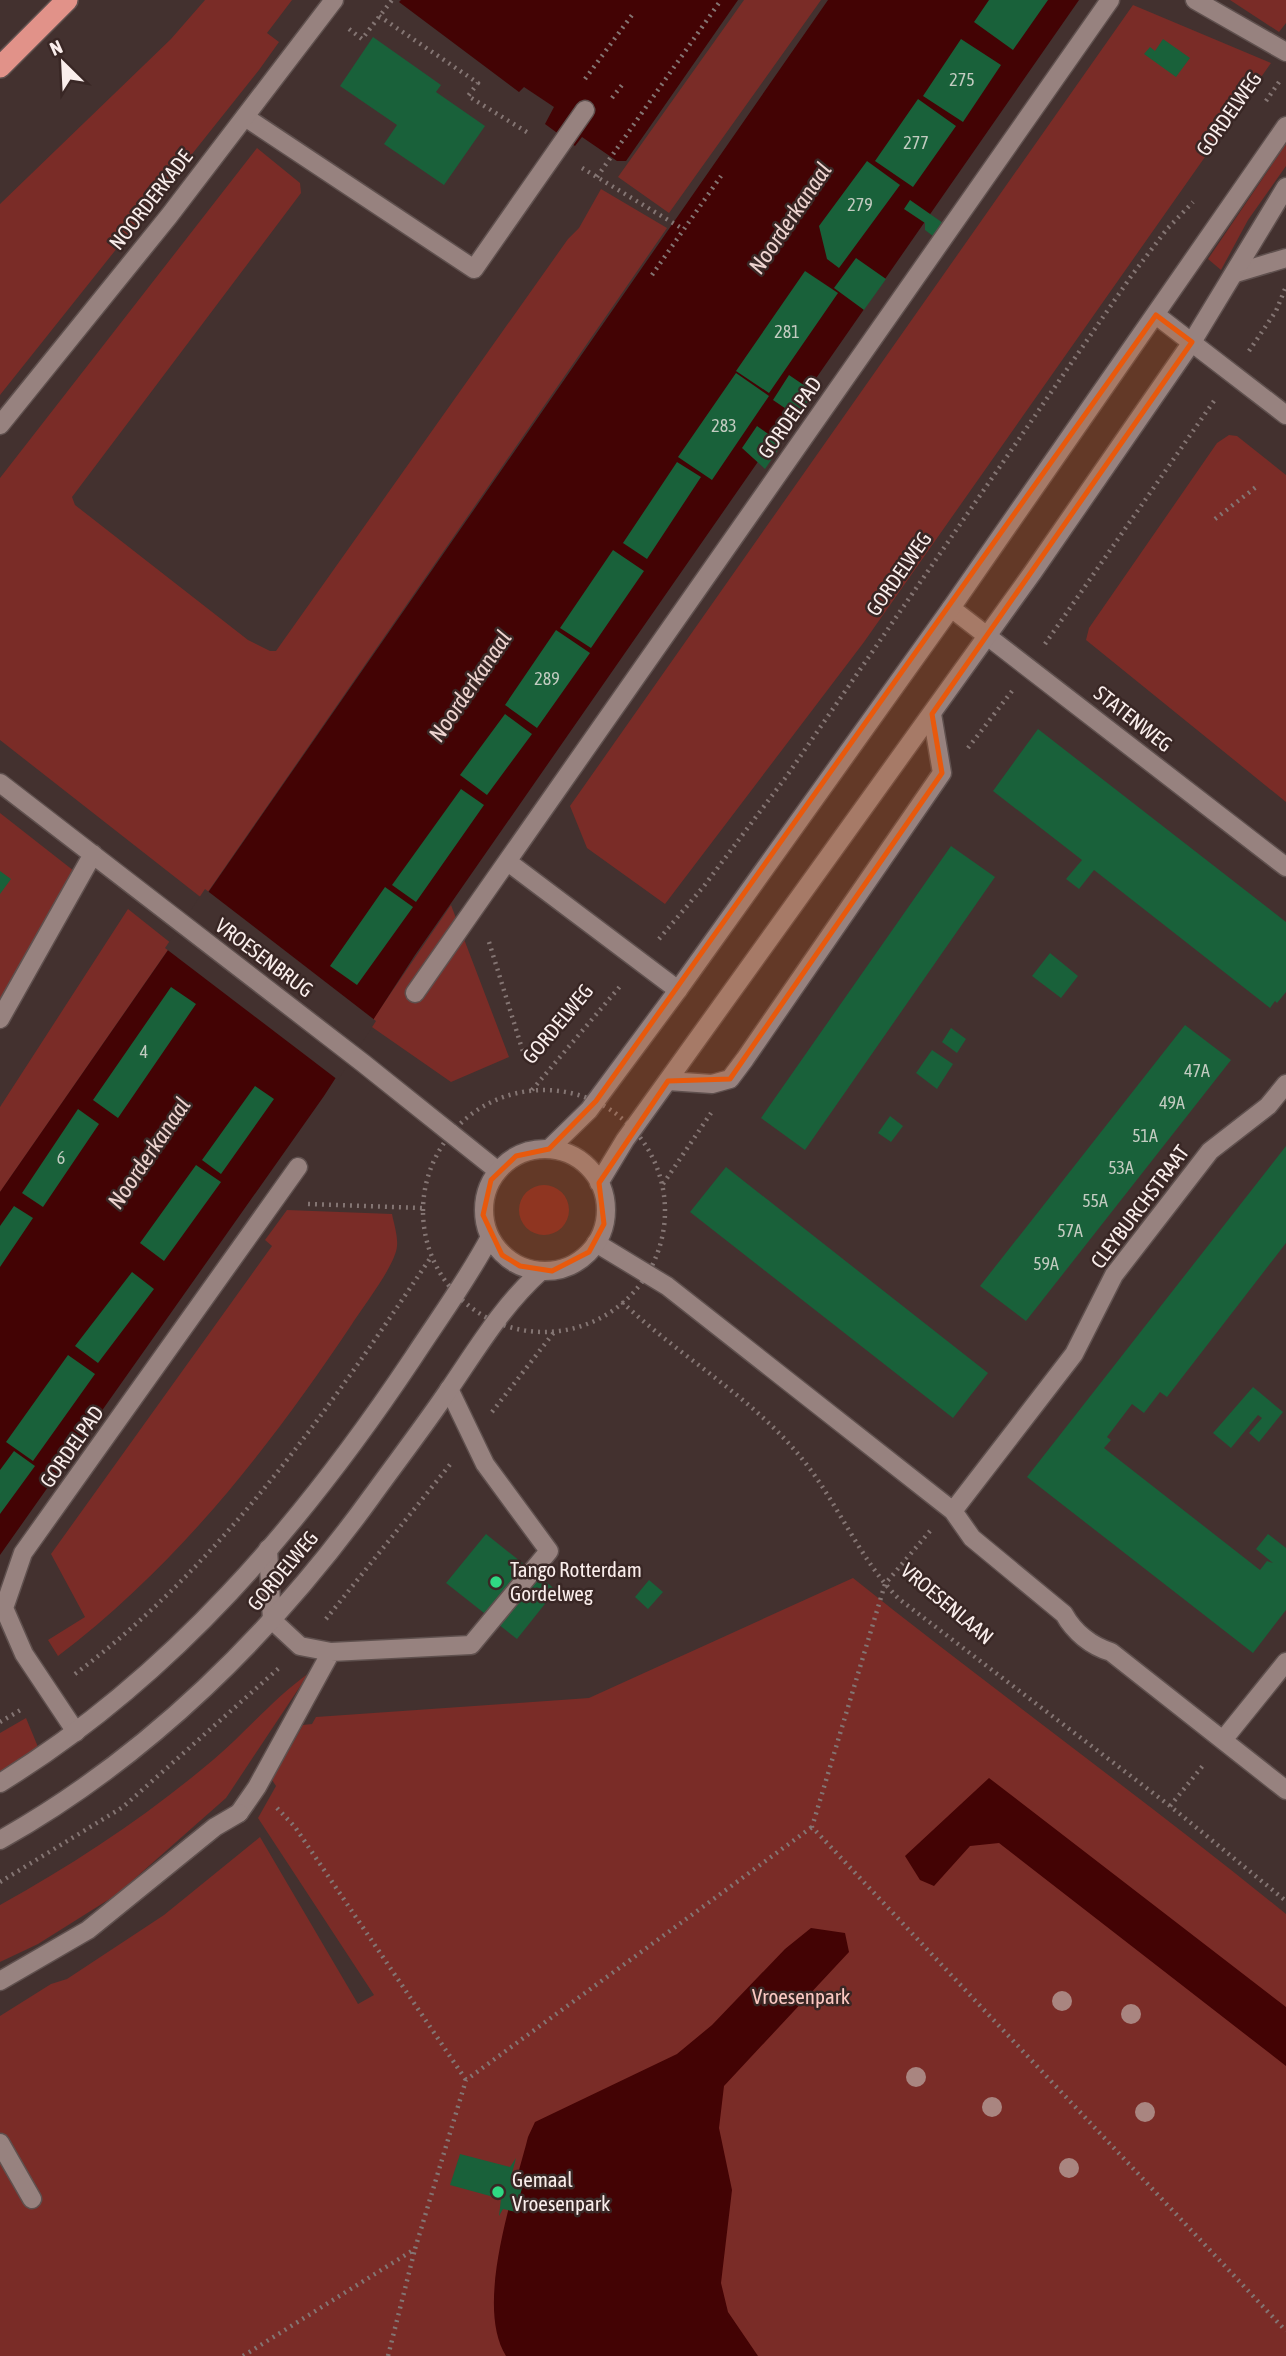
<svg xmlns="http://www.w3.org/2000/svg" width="1286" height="2356" viewBox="0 0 1286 2356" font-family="'Asap Condensed',sans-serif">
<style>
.green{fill:#7a2c27}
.water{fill:#430304}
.pier{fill:#43312f}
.building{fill:#19613a}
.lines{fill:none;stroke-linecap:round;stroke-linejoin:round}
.service-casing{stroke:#5f504e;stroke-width:21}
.minor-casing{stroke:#5f504e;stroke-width:21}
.secondary-casing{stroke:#5f504e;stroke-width:21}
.motorway-casing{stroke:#5f504e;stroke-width:24}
.path{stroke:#847573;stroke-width:4.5;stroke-dasharray:2 5;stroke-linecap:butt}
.service{stroke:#97827f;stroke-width:18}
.minor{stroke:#97827f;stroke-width:18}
.secondary{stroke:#97827f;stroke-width:18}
.motorway{stroke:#e19289;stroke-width:21}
.tree{fill:#a98580}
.marked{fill:#e8590c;fill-opacity:0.2;stroke:#e8590c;stroke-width:5;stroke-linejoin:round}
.poi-dot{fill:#2fd883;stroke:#392725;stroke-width:2.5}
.labels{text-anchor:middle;stroke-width:5;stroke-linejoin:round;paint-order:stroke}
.number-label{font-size:18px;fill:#c2cbc0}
.street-label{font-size:21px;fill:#faeeec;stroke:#392725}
.poi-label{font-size:21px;fill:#faeeec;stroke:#392725;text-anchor:start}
.park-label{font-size:21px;fill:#fcc9c3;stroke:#392725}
.water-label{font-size:23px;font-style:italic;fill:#eed4d0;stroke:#392725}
</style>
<rect width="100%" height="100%" fill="#43312f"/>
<path class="green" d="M205 0H292L267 33 279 42 259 70 0 395V204L171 39Z
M744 0H821L669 213 618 177Z
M1230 0H1286V23L1279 32Z
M1133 5 1271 63 864 642 665 904 587 848 570 806Z
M1286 144V166L1248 220 1221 270 1208 259Z
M257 148 300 183 301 193 72 497 75 505 248 640 270 651H276L568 239 579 228 601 189 667 228 203 899 0 740V478Z
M1229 435 1237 436 1286 475V802L1086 640 1089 628 1217 443Z
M0 813 74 871V878L0 1000Z
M451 905 509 1057 451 1082 369 1025Z
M128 909 172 944 0 1192V1107Z
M519 1210a25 25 0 1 1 50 0a25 25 0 1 1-50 0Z
M287 1210 392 1214C394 1224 398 1236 397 1246 396 1264 363 1307 352 1324 269 1448 178 1565 58 1656L48 1640 85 1617 51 1554 272 1246 265 1240Z
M853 1578C996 1692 1144 1799 1286 1914V2356H0V2016L51 1984 67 1979 164 1915 260 1837 358 2004 374 1995 258 1818 276 1786 272 1780 303 1725 312 1724 316 1717 589 1698Z
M309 1673 226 1798 116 1895 38 1944 0 1962V1905C76 1863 148 1815 213 1760 246 1732 274 1698 309 1673Z
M26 1718 38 1747 0 1772V1733Z"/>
<path class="water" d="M401 0H738L626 161H617L582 137 575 146 545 124 554 107 524 87 519 92 399 2Z
M828 0H1079L415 955 324 1096 0 1555V1192Z
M989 1778 1286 2007V2066L999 1843 970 1846 934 1886 920 1880 905 1856Z
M811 1928 845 1933 849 1952 724 2086 719 2128 732 2190 721 2283 728 2312 758 2356H506C474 2305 514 2193 528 2137L535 2122 677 2054 712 2025 785 1949Z"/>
<path class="pier" d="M205 889 376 1021 338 1080 165 948Z"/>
<path class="building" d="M989 0H1048L1013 50 974 22Z
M373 37 441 85 436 92 485 126 444 185 384 144 397 125 340 86Z
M961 39 1001 65 963 122 923 96Z
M1163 39 1190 58 1176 77 1144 54 1150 47 1155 51Z
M918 99 956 126 913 187 875 161Z
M867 161 900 185 839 268 827 259 819 226Z
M910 200 943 223 933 236 925 230V223L904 209Z
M856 258 886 279 864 310 834 288Z
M805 271 838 293 769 393 736 371Z
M736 373 769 396 712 480 678 457Z
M789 375 814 392 798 417 773 400Z
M757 426 782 444 765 469 742 448Z
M677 462 701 477 647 559 623 543Z
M613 550 644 571 591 648 560 628Z
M556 630 590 653 537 728 505 705Z
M505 714 532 734 487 795 460 775Z
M1038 729 1286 922V992L1277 1003 1275 1001 1270 1008 1094 870 1079 889 1066 879 1082 860 993 791Z
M461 789 484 805 416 902 392 885Z
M951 846 995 877 805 1150 761 1118Z
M0 871 11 879 0 894Z
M385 887 413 907 357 985 330 966Z
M1050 953 1078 976 1061 998 1032 976Z
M171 987 196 1004 118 1118 93 1100Z
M1185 1025 1231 1060 1026 1321 980 1286Z
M951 1028 966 1039 957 1053 942 1042Z
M932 1050 953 1064 937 1089 916 1073Z
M255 1086 274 1099 221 1174 202 1160Z
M78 1109 99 1124 43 1207 22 1193Z
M890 1116 903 1126 891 1142 878 1133Z
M1286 1146V1243L1167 1397 1160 1392 1144 1413 1132 1404 1107 1437 1111 1440 1104 1448 1260 1570 1267 1561 1273 1563 1256 1549 1268 1534 1286 1548V1610L1253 1653 1027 1477Z
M196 1165 221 1182 164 1261 140 1243Z
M726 1167 988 1373 953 1418 690 1212Z
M14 1206 33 1218 0 1267V1226Z
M132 1272 154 1289 98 1363 75 1346Z
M68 1355 95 1374 33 1461 6 1442Z
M1253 1387 1283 1412 1259 1442 1249 1433 1262 1418 1258 1415 1231 1448 1213 1433Z
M14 1451 35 1466 0 1514V1470Z
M486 1534 556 1590 517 1639 446 1583Z
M649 1580 663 1592 648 1609 635 1597Z
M460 2154 510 2167 516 2158 511 2177 524 2180 516 2212 503 2209 499 2216 501 2199 450 2185Z"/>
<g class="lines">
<defs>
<path id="service" d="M245 117 474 269 585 110
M268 1549 272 1620 300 1646 331 1652 471 1645 549 1551 485 1464 449 1389
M239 1813 257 1787 331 1652
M0 2143 32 2199"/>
<path id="minor" d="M1195 0 1286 52
M1236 273 1286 258
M1156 315 1286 415
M0 425 169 216 334 0
M951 608 1286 867
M0 783 363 1063 498 1171
M508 862 678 990
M415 993 1110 0
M0 1019 93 854
M668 1081 712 1084 730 1079 745 1059 942 773 932 714
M596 1243 667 1286 953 1511 972 1538 1064 1614C1074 1632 1091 1646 1111 1652L1286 1790
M953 1511 1074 1354 1114 1275 1210 1151 1268 1106 1286 1084
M76 1732 24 1654 4 1608 23 1553 298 1167
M1223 1740 1286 1662
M0 1981 88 1930 215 1827 239 1813"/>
<path id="secondary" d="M484 1210a61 61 0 1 1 122 0a61 61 0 1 1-122 0Z
M549 1149 589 1110 678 990 951 608 1286 126
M599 1183 625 1140 1033 572 1192 342 1286 187
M0 1783C171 1678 303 1523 413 1358 439 1318 468 1279 490 1237
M0 1840C148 1757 273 1633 372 1496 398 1460 425 1425 450 1388 478 1347 503 1305 541 1271"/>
<path id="motorway" d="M0 67 67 0"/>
</defs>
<use href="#service" class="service-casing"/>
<use href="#minor" class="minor-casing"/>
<use href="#secondary" class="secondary-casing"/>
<use href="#motorway" class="motorway-casing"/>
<path class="path" d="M379 16 478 83 468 96 530 134
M349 29 362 39 392 0
M585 79 632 15
M612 98 622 85
M1266 101 1279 82
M582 168 683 229
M597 177 721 0
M652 275 721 176
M1249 351 1276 311 1285 289
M1215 519 1256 487
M1045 644 1216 398
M968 748 1012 691
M659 939 704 886 786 777 1132 275 1167 229 1193 202
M489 942 524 1055
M532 1090 622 984
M423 1211a121 121 0 1 1 242 0a121 121 0 1 1-242 0Z
M663 1184 711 1113
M308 1204 422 1208
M622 1302C679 1356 749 1395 799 1455 837 1500 858 1558 899 1599L1170 1806 1286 1901
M492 1412 555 1331
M930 1531 885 1584 812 1827 1286 2331
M326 1619 452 1462
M75 1674C223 1563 329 1409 431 1257
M0 1722 24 1708
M1170 1806 1205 1763
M277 1808 295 1827 466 2080
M0 1882 123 1807 279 1668
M243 2356 415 2249 466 2080 812 1827
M388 2356 415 2249"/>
<use href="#service" class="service"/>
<use href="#minor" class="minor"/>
<use href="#secondary" class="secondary"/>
<use href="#motorway" class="motorway"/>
</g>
<g class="tree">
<circle cx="1062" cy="2001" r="10"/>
<circle cx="1131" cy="2014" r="10"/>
<circle cx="916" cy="2077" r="10"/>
<circle cx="992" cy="2107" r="10"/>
<circle cx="1145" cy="2112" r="10"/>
<circle cx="1069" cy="2168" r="10"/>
</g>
<path class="marked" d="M1156 315 1192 342 932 714 942 773 730 1079 668 1081 599 1183 604 1224 589 1252 552 1271 520 1266 502 1255 483 1215 491 1180 516 1156 549 1149 596 1101Z"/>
<g class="poi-dot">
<circle cx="496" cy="1582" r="7"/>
<circle cx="498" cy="2192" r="7"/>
</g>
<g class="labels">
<g class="number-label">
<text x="962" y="86">275</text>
<text x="916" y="149">277</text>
<text x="860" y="211">279</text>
<text x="787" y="338">281</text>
<text x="724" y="432">283</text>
<text x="547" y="685">289</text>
<text x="144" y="1058">4</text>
<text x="1197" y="1077">47A</text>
<text x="1172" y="1109">49A</text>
<text x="1145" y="1142">51A</text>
<text x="61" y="1164">6</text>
<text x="1121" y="1174">53A</text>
<text x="1095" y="1207">55A</text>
<text x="1070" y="1237">57A</text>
<text x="1046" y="1270">59A</text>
</g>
<g class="street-label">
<text transform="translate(1229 114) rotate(-55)" y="7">GORDELWEG</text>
<text transform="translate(151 200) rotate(-52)" y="7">NOORDERKADE</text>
<text transform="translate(790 418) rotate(-55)" y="7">GORDELPAD</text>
<text transform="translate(899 574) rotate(-55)" y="7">GORDELWEG</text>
<text transform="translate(1133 719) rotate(38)" y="7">STATENWEG</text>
<text transform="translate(264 958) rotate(37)" y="7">VROESENBRUG</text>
<text transform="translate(558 1024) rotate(-50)" y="7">GORDELWEG</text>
<text transform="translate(1140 1207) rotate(-53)" y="7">CLEYBURCHSTRAAT</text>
<text transform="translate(72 1447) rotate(-55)" y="7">GORDELPAD</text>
<text transform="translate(283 1571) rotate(-50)" y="7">GORDELWEG</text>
<text transform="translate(947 1604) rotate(40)" y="7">VROESENLAAN</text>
</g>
<g class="poi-label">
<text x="510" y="1577">Tango Rotterdam<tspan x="510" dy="24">Gordelweg</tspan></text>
<text x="512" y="2187">Gemaal<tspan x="512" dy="24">Vroesenpark</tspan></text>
</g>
<g class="park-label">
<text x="801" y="2004">Vroesenpark</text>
</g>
<g class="water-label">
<text transform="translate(790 218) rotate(-56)" y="8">Noorderkanaal</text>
<text transform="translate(470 686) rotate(-56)" y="8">Noorderkanaal</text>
<text transform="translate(149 1153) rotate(-56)" y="8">Noorderkanaal</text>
</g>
</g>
<g transform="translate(63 63) rotate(336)" stroke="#392725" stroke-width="5" paint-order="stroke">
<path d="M0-5L12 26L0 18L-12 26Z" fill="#faeeec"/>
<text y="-10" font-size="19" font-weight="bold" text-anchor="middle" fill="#faeeec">N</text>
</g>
</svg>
